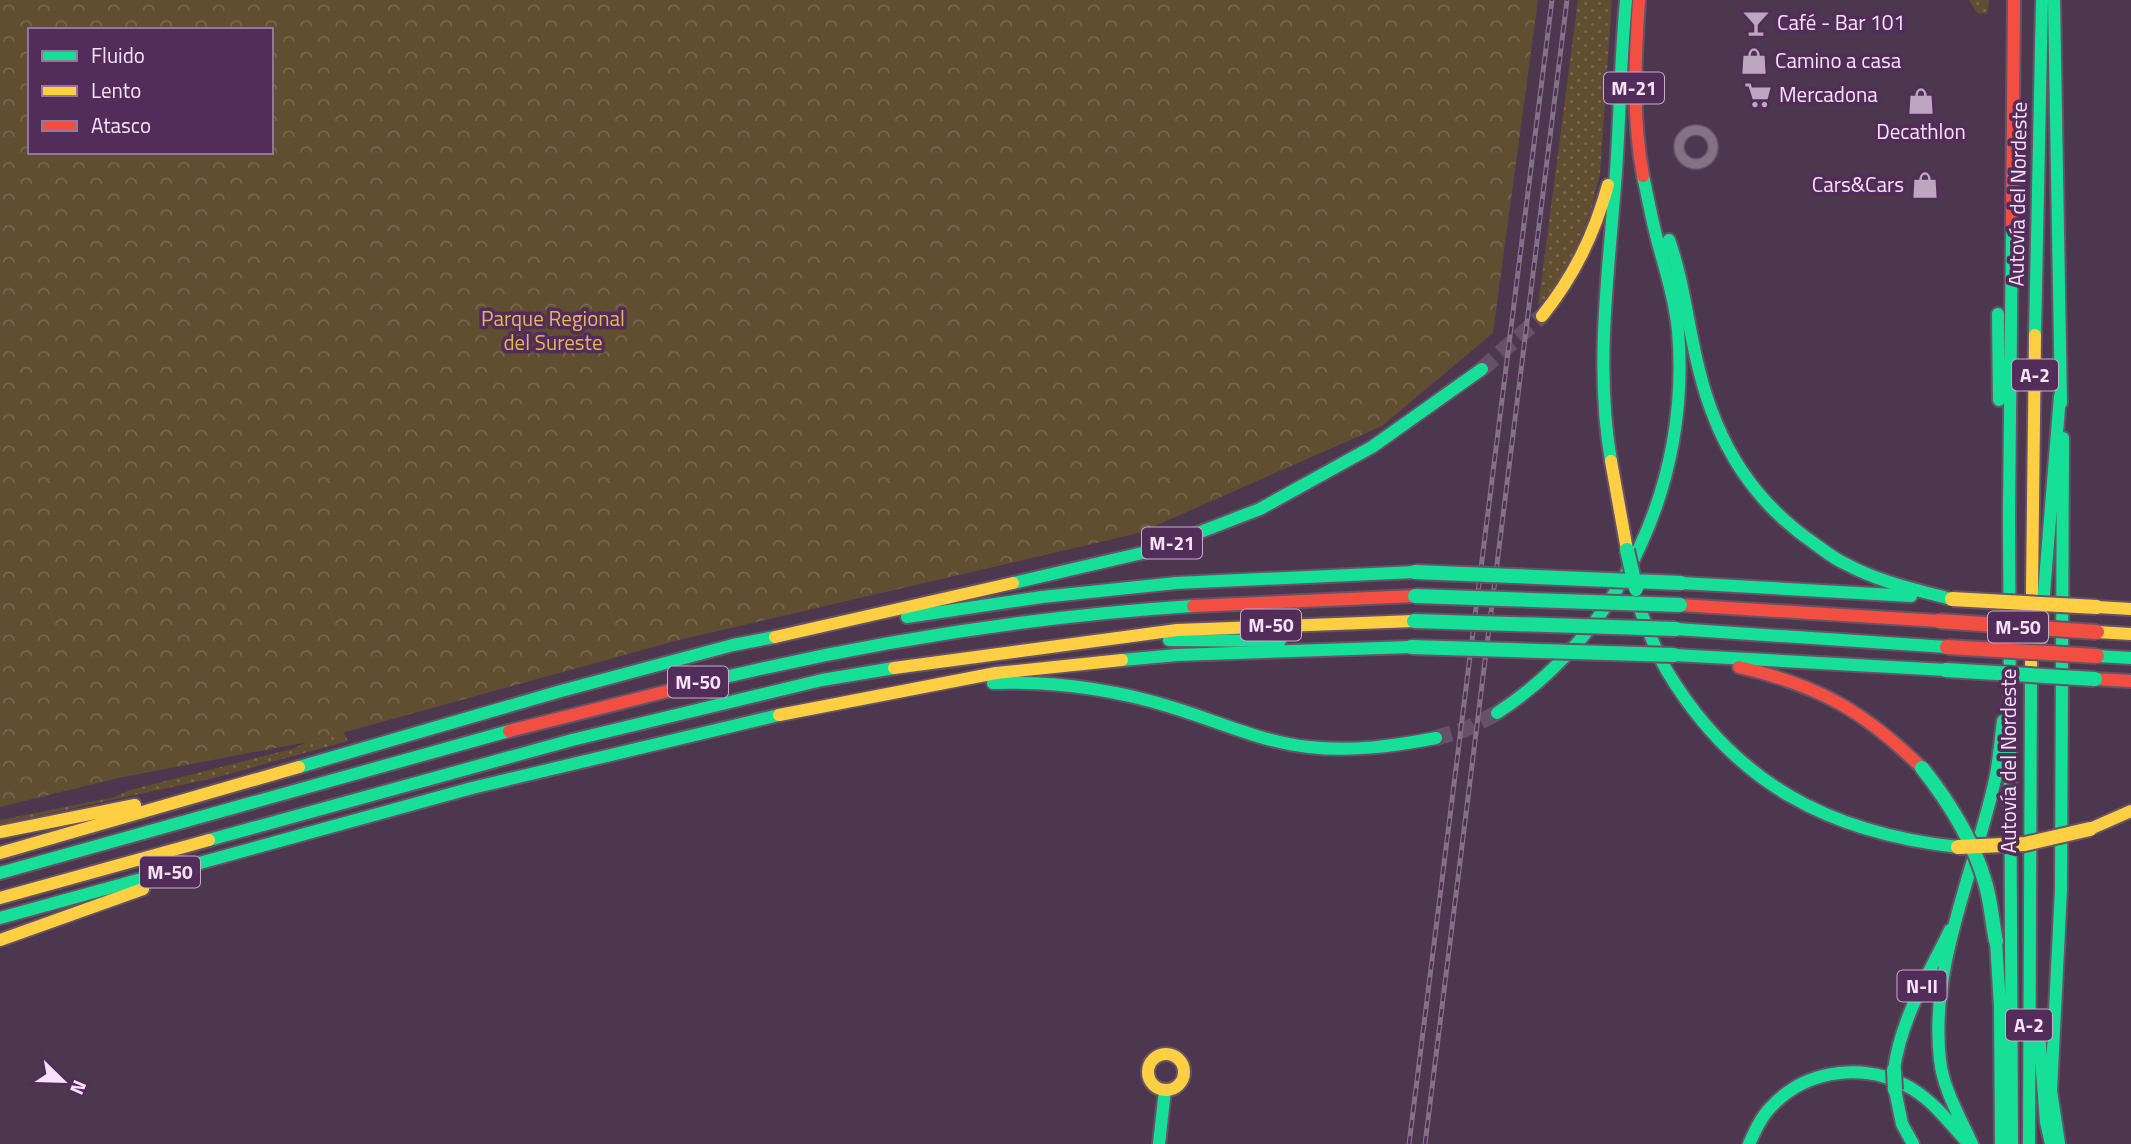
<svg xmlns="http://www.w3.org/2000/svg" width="2131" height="1144" viewBox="0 0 2131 1144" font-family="'Titillium Web',sans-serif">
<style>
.grass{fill:url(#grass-dots)}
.park{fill:url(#park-crowns);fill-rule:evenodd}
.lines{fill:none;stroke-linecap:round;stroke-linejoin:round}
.highway-tunnel{stroke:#665169;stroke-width:16;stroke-dasharray:16 8;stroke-linecap:butt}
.street-casing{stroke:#665367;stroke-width:12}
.fast-casing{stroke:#665367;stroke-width:16}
.slow-casing{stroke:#665367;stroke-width:16}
.jam-casing{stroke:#665367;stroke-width:16}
.street{stroke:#837285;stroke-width:9}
.fast{stroke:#16e098;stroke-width:12}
.slow{stroke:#ffcf43;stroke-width:12}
.jam{stroke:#f24e42;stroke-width:12}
.rail-casing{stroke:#827285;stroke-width:5}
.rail{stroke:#532d59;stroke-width:2.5;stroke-dasharray:8;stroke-linecap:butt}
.fast-bridge-casing{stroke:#665367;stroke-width:18;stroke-linecap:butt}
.slow-bridge-casing{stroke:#665367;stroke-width:18;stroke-linecap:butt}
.jam-bridge-casing{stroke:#665367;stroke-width:18;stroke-linecap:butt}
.fast-bridge{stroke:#16e098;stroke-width:14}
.slow-bridge{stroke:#ffcf43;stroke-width:14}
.jam-bridge{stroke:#f24e42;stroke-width:14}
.labels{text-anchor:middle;stroke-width:7;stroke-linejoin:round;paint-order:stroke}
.shield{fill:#532d59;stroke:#c8accb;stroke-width:2}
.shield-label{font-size:19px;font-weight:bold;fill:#fae2fc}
.poi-label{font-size:21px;fill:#fae2fc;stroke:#532d59;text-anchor:start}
.street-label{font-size:21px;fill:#fae2fc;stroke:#532d59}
.park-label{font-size:21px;fill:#e5b65a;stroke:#532d59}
</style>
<defs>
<pattern id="grass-dots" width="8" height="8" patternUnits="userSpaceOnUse" patternTransform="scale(1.75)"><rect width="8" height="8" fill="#614d2f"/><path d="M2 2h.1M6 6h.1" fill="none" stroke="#79664e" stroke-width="1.8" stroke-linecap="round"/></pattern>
<pattern id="park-crowns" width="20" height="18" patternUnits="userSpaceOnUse" patternTransform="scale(1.75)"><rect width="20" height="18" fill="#614d2f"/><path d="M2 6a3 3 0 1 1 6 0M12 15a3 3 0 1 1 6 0" fill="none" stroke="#79664e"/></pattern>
</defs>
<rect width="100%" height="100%" fill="#4c374f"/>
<path class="grass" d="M1578 0H1612L1600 174 1591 211 1575 251 1556 287 1538 306Z
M1969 0H1989L1987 14 1977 13Z
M340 726 348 741 214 778 0 824V820L115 797 130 790 292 749Z"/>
<path class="park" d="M0 0H1538L1493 333 1382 426 1139 533 675 641 313 741 118 778 0 807ZM30 30H271V152H30Z"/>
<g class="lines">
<path class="highway-tunnel" d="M1482 369 1542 316
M1436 738 1466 729 1497 713"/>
<defs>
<path id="street" d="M1679 147a17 17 0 1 1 34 0a17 17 0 1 1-34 0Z"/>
<path id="fast" d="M2054 0 2061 403
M2012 229 2009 514 2012 1144
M1669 240C1684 282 1688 327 1699 370 1717 443 1752 501 1815 544 1825 551 1834 559 1846 564 1877 581 1913 589 1947 598
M1998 314 1999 400
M2035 335 2042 0
M1611 461C1595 370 1608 276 1615 185 1620 124 1620 62 1626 0
M1013 583 1151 551 1260 509 1372 447 1482 369
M1681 583 1911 596
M1641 612C1649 632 1656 652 1667 671 1735 784 1830 833 1958 847
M907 617 1042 597 1176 583 1415 572
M1676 629 1947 647
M1169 640 1280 641
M2040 642 2060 396
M1674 655 1946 670
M2097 656 2131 658
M1122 660 1177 655 1411 647
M993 683C1054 681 1113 689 1171 707 1217 721 1261 742 1309 747 1352 752 1394 746 1436 738
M688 686C853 645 1022 617 1193 606
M1497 713C1623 631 1691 480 1678 331 1675 301 1666 272 1658 243 1652 221 1648 198 1643 176
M299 767 561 691 733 645 775 637
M209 840 572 740 822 680 894 668
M0 873 509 731
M0 918 472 788 779 715
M1996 941 2000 1007 2001 1144
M2039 1032 2046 1122 2051 1144
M1894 1070C1901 1018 1928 976 1950 930
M1895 1090 1902 1124 1913 1144
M1159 1144 1165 1090
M1749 1144C1755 1131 1761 1117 1771 1107 1808 1067 1869 1062 1914 1090 1936 1104 1951 1125 1968 1143
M1972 1144C1960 1117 1943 1089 1940 1060 1929 969 1974 872 1994 784 1999 764 2000 742 2003 721
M2029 1144 2031 676
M2059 1144 2051 1091 2061 889 2063 438"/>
<path id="slow" d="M1542 316C1574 276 1594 235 1608 185
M1611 461 1627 550
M2097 607 2131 609
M2097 632 2131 634
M775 637 1013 583
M894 668 1177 630 1414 621
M2031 676 2035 335
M779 715 996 673 1122 660
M2090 829 2131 811
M0 832 135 805
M0 853 299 767
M0 898 209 840
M0 940 143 889
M1148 1072a18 18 0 1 1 36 0a18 18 0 1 1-36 0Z"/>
<path id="jam" d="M1639 0C1635 60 1632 116 1643 176
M2012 229 2014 0
M1680 605 1939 621
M1193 606 1415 596
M1739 667C1818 685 1864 711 1922 768
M2095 679 2131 681
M509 731 688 686"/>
</defs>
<use href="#street" class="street-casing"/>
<use href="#fast" class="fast-casing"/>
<use href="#slow" class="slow-casing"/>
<use href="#jam" class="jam-casing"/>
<use href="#street" class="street"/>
<use href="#fast" class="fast"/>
<use href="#slow" class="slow"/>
<use href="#jam" class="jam"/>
<defs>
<path id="rail" d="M1409 1144 1552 0
M1425 1144 1567 0"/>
</defs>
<use href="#rail" class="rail-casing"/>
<use href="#rail" class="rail"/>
<defs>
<path id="fast-bridge" d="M1627 550 1636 589
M1415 572 1681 583
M1415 596 1680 605
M1414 621 1676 629
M1411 647 1674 655
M1946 670 2095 679
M1922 768C1949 802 1973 840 1985 882 1991 901 1992 922 1996 941
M1894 1070 1895 1090"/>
<path id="slow-bridge" d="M1952 599 2097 607
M1958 847 2025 844 2090 829"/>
<path id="jam-bridge" d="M1939 621 2097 632
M1947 647 2097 656"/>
</defs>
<use href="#fast-bridge" class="fast-bridge-casing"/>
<use href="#slow-bridge" class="slow-bridge-casing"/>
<use href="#jam-bridge" class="jam-bridge-casing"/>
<use href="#fast-bridge" class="fast-bridge"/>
<use href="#slow-bridge" class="slow-bridge"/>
<use href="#jam-bridge" class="jam-bridge"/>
</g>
<defs>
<symbol id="bar-bare" viewBox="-9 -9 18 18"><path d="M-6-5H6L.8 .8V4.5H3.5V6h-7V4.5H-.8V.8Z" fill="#bda6bf" stroke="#532d59" stroke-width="2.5" paint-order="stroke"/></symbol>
<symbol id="shop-bare" viewBox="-9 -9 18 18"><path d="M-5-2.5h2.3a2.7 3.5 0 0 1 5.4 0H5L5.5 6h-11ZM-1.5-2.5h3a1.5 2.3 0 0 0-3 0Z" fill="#bda6bf" stroke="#532d59" stroke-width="2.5" paint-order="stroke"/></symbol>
<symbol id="supermarket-bare" viewBox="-9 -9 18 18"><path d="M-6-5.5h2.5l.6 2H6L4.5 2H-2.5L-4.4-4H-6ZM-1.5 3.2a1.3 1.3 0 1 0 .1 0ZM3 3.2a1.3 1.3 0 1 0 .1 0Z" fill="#bda6bf" stroke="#532d59" stroke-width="2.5" paint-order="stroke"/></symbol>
</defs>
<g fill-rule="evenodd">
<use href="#bar-bare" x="1737" y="4" width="38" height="38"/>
<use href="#shop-bare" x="1735" y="42" width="38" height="38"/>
<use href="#supermarket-bare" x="1739" y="76" width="38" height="38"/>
<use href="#shop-bare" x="1902" y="82" width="38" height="38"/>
<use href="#shop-bare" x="1906" y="166" width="38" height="38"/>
</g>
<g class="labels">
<g class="shield">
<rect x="1604" y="72.5" width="60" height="31" rx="5"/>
<rect x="2012" y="359.5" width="46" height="31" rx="5"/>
<rect x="1142" y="527.5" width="60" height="31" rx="5"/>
<rect x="1241" y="609.5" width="60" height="31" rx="5"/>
<rect x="1988" y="611.5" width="60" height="31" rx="5"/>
<rect x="668" y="666.5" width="60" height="31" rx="5"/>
<rect x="140" y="856.5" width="60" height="31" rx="5"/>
<rect x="1897.5" y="970.5" width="49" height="31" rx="5"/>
<rect x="2006" y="1009.5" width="46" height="31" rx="5"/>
</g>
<g class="shield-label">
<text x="1634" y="95">M-21</text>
<text x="2035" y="382">A-2</text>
<text x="1172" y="550">M-21</text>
<text x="1271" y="632">M-50</text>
<text x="2018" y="634">M-50</text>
<text x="698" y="689">M-50</text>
<text x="170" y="879">M-50</text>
<text x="1922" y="993">N-II</text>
<text x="2029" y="1032">A-2</text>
</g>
<g class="poi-label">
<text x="1777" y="30">Café - Bar 101</text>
<text x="1775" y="68">Camino a casa</text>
<text x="1779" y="102">Mercadona</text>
<text x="1921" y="139" text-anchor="middle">Decathlon</text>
<text x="1904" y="192" text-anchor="end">Cars&amp;Cars</text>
</g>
<g class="street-label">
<text transform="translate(2018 194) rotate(-89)" y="7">Autovía del Nordeste</text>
<text transform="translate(2009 761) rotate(-90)" y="7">Autovía del Nordeste</text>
</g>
<g class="park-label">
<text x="553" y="326">Parque Regional<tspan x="553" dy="24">del Sureste</tspan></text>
</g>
</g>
<rect x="28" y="28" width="245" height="126" fill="#532d59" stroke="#96759a" stroke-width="2"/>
<rect x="42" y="51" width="35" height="10" fill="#16e098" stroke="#96759a" stroke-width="2"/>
<text x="91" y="63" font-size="21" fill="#fae2fc">Fluido</text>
<rect x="42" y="86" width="35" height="10" fill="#ffcf43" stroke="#96759a" stroke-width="2"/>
<text x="91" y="98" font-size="21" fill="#fae2fc">Lento</text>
<rect x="42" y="121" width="35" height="10" fill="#f24e42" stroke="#96759a" stroke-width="2"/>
<text x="91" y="133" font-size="21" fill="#fae2fc">Atasco</text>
<g transform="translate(63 1081) rotate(113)" stroke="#532d59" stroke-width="5" paint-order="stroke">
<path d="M0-5L12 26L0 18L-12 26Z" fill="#fae2fc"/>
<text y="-10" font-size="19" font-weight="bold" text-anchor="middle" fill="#fae2fc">N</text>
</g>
</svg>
